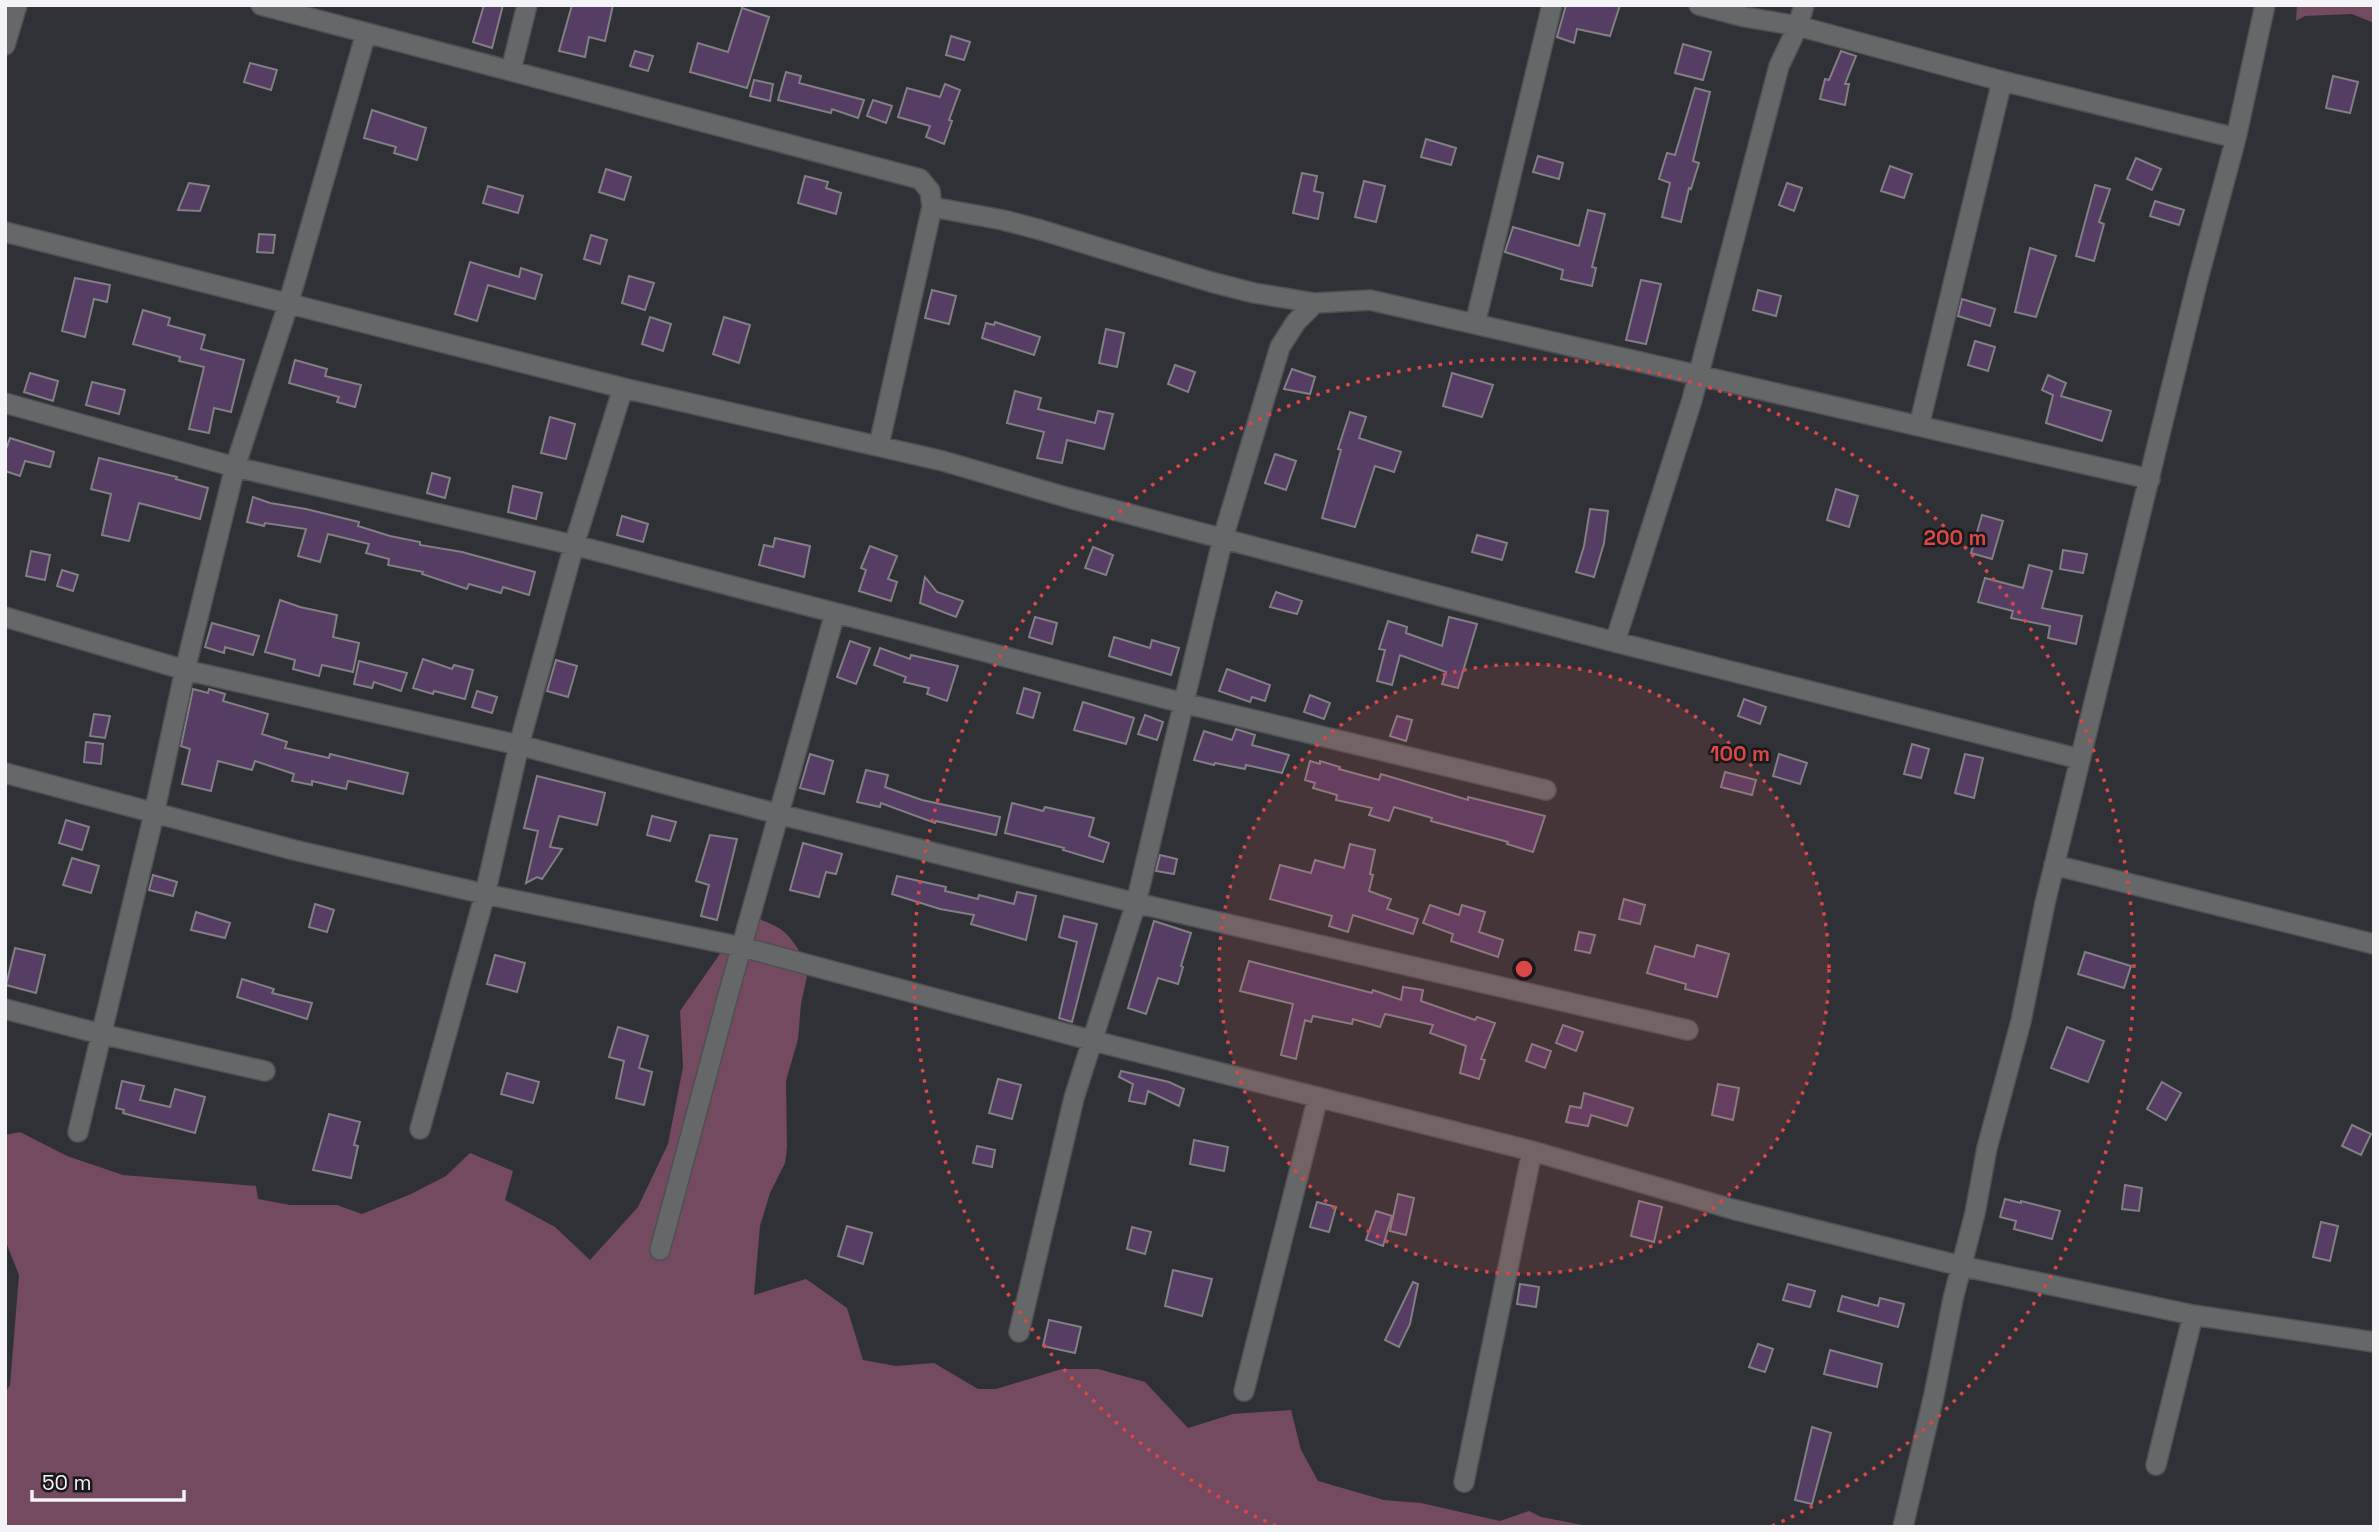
<svg xmlns="http://www.w3.org/2000/svg" width="2379" height="1532" viewBox="0 0 2379 1532" font-family="'Space Grotesk',sans-serif">
<style>
.green{fill:#734a60}
.building{fill:#563d63;stroke:#827f84;stroke-width:2}
.lines{fill:none;stroke-linecap:round;stroke-linejoin:round}
.minor-casing{stroke:#4f5055;stroke-width:22}
.minor{stroke:#666769;stroke-width:19}
.ring{fill:none;stroke:#da4747;stroke-width:3.5;stroke-dasharray:3.5 7}
.centre{fill:#da4747;stroke:#19191b;stroke-width:3.5}
.ring-label{font-size:21px;text-anchor:middle;font-weight:bold;fill:#da4747;stroke:#19191b;stroke-width:5;stroke-linejoin:round;paint-order:stroke}
</style>
<rect width="100%" height="100%" fill="#303136"/>
<path class="green" d="M2297 5H2374V23L2352 14 2305 16 2296 21Z
M747 915C787 928 788 932 809 967L801 1004 798 1039 786 1081 787 1148 785 1163 770 1193 760 1226 754 1295 806 1279 847 1308 863 1360 896 1366 934 1363 978 1389H996L1062 1369H1098L1145 1382 1188 1428 1233 1414 1291 1410 1301 1450 1318 1481 1384 1500 1421 1503 1500 1521 1529 1511 1541 1517 1593 1527H5V1393L10 1385 19 1275 5 1240V1135L20 1132 67 1156 123 1175 256 1186 258 1199 290 1205H337L362 1214 411 1194 446 1176 470 1153 513 1171 505 1200 555 1227 590 1260 638 1207 668 1144 683 1067 680 1011Z"/>
<path class="building" d="M484 5H503L492 48 473 42Z
M572 5H613L605 41 589 37 585 57 559 51Z
M1566 5H1620L1610 36 1577 29 1574 43 1557 37Z
M742 8 769 17 747 88 690 72 698 43 728 52Z
M951 36 970 42 964 60 946 55Z
M1683 44 1711 52 1703 80 1675 73Z
M635 51 653 56 648 71 630 66Z
M1841 51 1856 56 1845 84H1849L1845 105 1820 99 1825 79 1829 80Z
M250 63 277 70 271 90 244 82Z
M786 72 801 76 799 83 864 100 858 118 832 109 831 113 778 100Z
M2333 76 2358 82 2350 113 2326 108Z
M754 80 773 84 770 101 750 96Z
M945 84 960 90 949 120 952 121 944 144 926 137 930 126 898 117 907 88 940 97Z
M1695 88 1710 92 1693 161 1699 163 1691 189 1689 188 1681 222 1662 217 1670 183 1659 179 1667 153 1675 155Z
M873 100 892 106 886 123 867 116Z
M372 110 426 128 417 160 394 153 396 147 364 138Z
M1426 139 1456 148 1451 165 1421 157Z
M1538 156 1563 163 1559 179 1533 172Z
M2136 158 2161 169 2152 190 2127 179Z
M1890 166 1912 174 1904 198 1881 191Z
M606 169 631 177 624 200 599 192Z
M1302 173 1317 176 1314 191 1323 193 1318 219 1293 213Z
M805 176 828 182 826 188 841 193 836 214 798 203Z
M1364 181 1385 186 1376 222 1355 217Z
M189 183 209 186 200 211 178 210Z
M1787 183 1802 188 1794 211 1779 205Z
M2095 185 2110 189 2099 222 2104 224 2094 261 2076 256Z
M488 186 523 196 518 213 483 203Z
M2155 201 2184 210 2179 225 2150 216Z
M1588 210 1605 214 1592 267 1596 268 1592 286 1561 279 1563 270 1505 252 1513 227 1579 246Z
M259 234 275 235 273 253 257 252Z
M591 235 607 240 600 264 584 259Z
M2030 248 2056 256 2036 317 2015 312Z
M470 262 519 277 521 268 542 275 535 299 488 285 477 321 455 314Z
M629 276 654 283 645 310 622 303Z
M75 278 110 285 107 302 94 299 85 337 62 331Z
M1641 280 1661 284 1646 344 1626 340Z
M932 290 956 296 949 324 925 318Z
M1758 290 1781 296 1776 316 1753 310Z
M1962 299 1995 309 1990 326 1958 316Z
M143 310 170 318 168 325 205 335 201 349 244 360 231 412 214 408 209 433 189 429 204 367 179 361 180 357 133 344Z
M650 317 671 324 663 351 642 344Z
M724 317 750 325 739 363 713 354Z
M995 322 1040 337 1034 355 982 338 986 323 994 325Z
M1106 329 1124 333 1117 367 1099 363Z
M1975 341 1995 347 1988 371 1968 365Z
M295 360 327 369 325 376 361 385 355 407 337 402 339 397 289 383Z
M1175 365 1195 372 1188 392 1168 384Z
M1292 369 1315 377 1310 394 1284 389Z
M30 373 58 381 53 401 24 392Z
M1452 373 1493 385 1482 417 1443 406Z
M2048 375 2066 383 2061 396 2111 411 2102 441 2046 423 2053 395 2042 390Z
M92 382 125 390 119 414 86 405Z
M1015 391 1041 398 1038 409 1095 423 1098 411 1113 414 1104 449 1067 440 1062 463 1037 458 1044 432 1007 423Z
M1350 412 1366 417 1359 438 1401 452 1394 472 1375 466 1355 527 1322 518 1341 450 1338 449Z
M550 417 575 424 566 459 541 453Z
M10 438 54 452 50 467 25 461 20 476 5 471V452Z
M1275 454 1296 461 1286 490 1265 483Z
M99 458 177 477 176 479 208 488 200 519 139 503 129 541 102 535 111 494 91 489Z
M432 473 450 478 445 498 427 493Z
M513 486 542 493 536 519 508 512Z
M1836 489 1858 496 1849 527 1827 520Z
M253 497 270 503 306 509 359 522 358 526 390 536 420 542V545L462 552 535 572 529 595 503 587 501 593 469 584 467 589 422 574 423 572 388 565 389 559 366 553 369 544 328 534 320 562 298 556 306 529 265 523 264 526 247 522Z
M1590 509 1608 511 1604 543 1594 577 1576 572 1584 546Z
M1982 515 2003 521 1992 559 1971 553Z
M622 516 648 524 643 542 617 535Z
M1477 535 1507 543 1502 560 1472 552Z
M775 538 810 546 804 577 759 565 764 545 773 547Z
M870 546 897 556 888 579 897 582 891 601 859 591 866 570 861 568Z
M1093 547 1113 555 1106 575 1085 568Z
M2063 550 2087 554 2083 573 2060 569Z
M31 551 50 555 45 580 26 576Z
M2029 565 2052 571 2042 608 2082 616 2076 644 2048 638 2050 626 2011 618 2013 611 1978 602 1985 578 2023 588Z
M62 570 78 575 73 591 57 586Z
M925 577 937 592 963 601 956 617 920 603Z
M1276 592 1302 601 1297 614 1270 607Z
M280 600 300 607 337 615 333 637 359 643 353 672 322 665 319 676 293 669 295 660 265 652Z
M1035 617 1057 623 1052 644 1029 637Z
M1449 617 1477 624 1458 688 1442 684 1446 672 1400 655 1392 685 1377 681 1385 650 1379 649 1388 621 1407 627 1406 633 1442 646Z
M212 623 259 636 253 655 225 647 224 653 205 647Z
M1114 637 1150 648 1152 640 1179 648 1171 675 1109 656Z
M850 641 870 648 856 684 837 677Z
M880 648 910 659 911 655 958 666 947 701 927 694 929 688 904 682 906 677 874 665Z
M423 659 452 669 454 665 473 670 465 699 434 691 433 694 413 688Z
M556 660 577 666 568 697 547 691Z
M359 661 407 673 401 691 374 682 372 688 354 684Z
M1227 669 1270 685 1265 701 1252 697 1250 702 1219 691Z
M1024 688 1040 693 1033 718 1017 713Z
M193 689 208 693 209 689 225 694 223 701 268 714 262 734 287 742 285 748 329 758 330 754 408 773 403 794 348 781 346 789 312 781V785L292 781 294 774 255 761 252 770 218 761 211 791 182 784 190 749 181 746Z
M477 691 497 697 492 713 472 707Z
M1310 695 1330 703 1324 719 1304 712Z
M1744 699 1766 707 1760 724 1738 716Z
M1083 702 1134 718 1126 744 1074 730Z
M94 714 110 716 105 738 90 736Z
M1145 715 1163 722 1157 740 1138 734Z
M1397 716 1412 720 1406 741 1390 736Z
M1236 729 1255 735 1252 745 1289 755 1282 773 1246 765 1245 769 1215 763 1214 765 1194 760 1204 731 1232 740Z
M86 742 103 744 101 764 84 762Z
M1912 744 1929 749 1921 778 1904 774Z
M810 754 833 761 824 794 800 788Z
M1779 754 1807 763 1800 784 1773 776Z
M1965 754 1983 758 1974 798 1955 793Z
M1310 761 1320 764V761L1340 767 1339 769 1379 780 1381 774 1468 800V797L1545 816 1533 852 1507 844 1508 842 1431 821 1432 818 1394 807 1389 821 1369 815 1372 808 1336 800 1337 795 1313 788 1315 783 1305 780Z
M866 770 888 775 885 787 922 800 1000 817 996 835 936 821 935 823 881 803 880 807 857 802Z
M1725 772 1756 780 1752 795 1721 787Z
M537 776 605 793 597 825 559 816 550 847 562 849 542 879 537 877 526 883 538 831 524 828Z
M1012 803 1043 811 1045 807 1094 818 1089 836 1109 843 1103 862 1063 850 1064 848 1005 833Z
M652 816 676 822 670 841 647 835Z
M66 820 89 827 82 850 59 843Z
M710 835 737 839 717 920 701 916 709 885 696 881Z
M803 843 842 854 836 874 826 872 819 897 790 890Z
M1350 844 1375 850 1370 874 1373 875 1369 891 1391 899 1387 909 1418 919 1413 934 1353 915 1348 932 1329 926 1332 916 1270 899 1280 865 1311 873 1315 860 1344 868Z
M1160 855 1177 859 1174 874 1156 871Z
M72 858 99 866 91 893 63 885Z
M153 875 177 882 173 896 149 890Z
M897 876 946 887 945 891 978 899 979 895 1014 904 1017 892 1036 896 1026 940 971 924 974 915 940 909 892 894Z
M1624 899 1645 905 1640 924 1619 919Z
M315 904 334 910 327 932 309 927Z
M1430 905 1459 915 1462 905 1485 912 1479 932 1503 940 1498 957 1451 941 1453 934 1423 923Z
M196 912 230 923 225 938 191 930Z
M1064 916 1097 924 1072 1022 1059 1018 1077 942 1059 937Z
M1154 921 1191 933 1181 966 1183 967 1178 984 1158 978 1146 1014 1128 1008Z
M1579 932 1595 935 1590 953 1575 950Z
M1697 945 1729 954 1717 997 1685 989 1686 984 1647 973 1655 946 1694 957Z
M15 948 45 955 36 993 6 985Z
M2085 952 2131 966 2124 988 2078 974Z
M495 955 525 963 517 992 487 984Z
M1249 961 1372 993 1373 990 1401 1000 1403 987 1423 990 1421 1001 1475 1020 1477 1017 1495 1023 1481 1059 1485 1060 1479 1079 1460 1073 1466 1046 1430 1033 1433 1025 1385 1014 1380 1027 1353 1019 1352 1024 1313 1016 1311 1022 1305 1020 1296 1059 1281 1055 1293 1004 1240 991Z
M242 979 274 989 272 993 312 1003 307 1019 237 997Z
M1563 1025 1583 1032 1576 1051 1556 1043Z
M618 1027 648 1036 639 1068 652 1072 644 1105 616 1098 624 1061 609 1057Z
M2067 1027 2104 1041 2088 1082 2051 1068Z
M1532 1044 1551 1051 1545 1068 1526 1061Z
M1121 1071 1169 1082 1184 1089 1179 1106 1148 1091 1145 1104 1129 1101 1133 1084 1119 1077Z
M507 1073 539 1082 533 1103 501 1094Z
M998 1079 1021 1085 1012 1119 989 1113Z
M122 1081 144 1086 140 1100 170 1107 175 1089 205 1097 195 1133 123 1113 124 1110 116 1108Z
M2162 1082 2181 1093 2166 1120 2147 1109Z
M1718 1084 1739 1088 1733 1120 1712 1115Z
M1584 1093 1633 1108 1627 1126 1591 1115 1588 1126 1566 1122 1570 1106 1581 1108Z
M329 1114 360 1122 354 1145 358 1146 351 1178 313 1170Z
M2352 1125 2371 1134 2361 1155 2342 1146Z
M1194 1140 1228 1147 1224 1171 1190 1164Z
M977 1146 995 1150 992 1167 973 1163Z
M2125 1185 2142 1188 2139 1211 2122 1209Z
M1398 1194 1414 1198 1406 1235 1390 1231Z
M2005 1199 2021 1203V1201L2060 1211 2052 1239 2014 1229 2016 1221 2000 1217Z
M1639 1201 1662 1207 1654 1242 1631 1236Z
M1317 1202 1336 1207 1329 1232 1310 1227Z
M1376 1211 1392 1216 1383 1246 1366 1240Z
M2321 1222 2338 1226 2330 1261 2313 1257Z
M847 1226 872 1233 863 1264 838 1256Z
M1132 1227 1151 1232 1145 1254 1127 1249Z
M1173 1270 1212 1279 1202 1316 1165 1306Z
M1413 1282 1418 1284 1410 1324 1399 1347 1385 1340Z
M1520 1284 1539 1287 1536 1307 1517 1304Z
M1788 1284 1815 1291 1810 1307 1783 1300Z
M1842 1296 1878 1306 1880 1298 1904 1304 1898 1327 1838 1311Z
M1049 1320 1081 1327 1075 1353 1043 1346Z
M1758 1344 1773 1349 1765 1372 1749 1367Z
M1830 1350 1882 1364 1877 1387 1824 1374Z
M1812 1427 1831 1433 1812 1504 1795 1500Z"/>
<g class="lines">
<defs>
<path id="minor" d="M261 5 920 179 930 191 932 207 879 445
M1699 5 1745 17 1798 26 2002 81 2236 138
M5 45 17 5
M511 70 527 5
M932 207 1003 220 1041 230 1211 282 1254 293 1315 303
M5 232 623 388 943 461 1069 498 1615 642 2080 759
M1475 324 1552 5
M5 403 235 467 574 545 1183 703 1546 790
M1919 426 2002 81
M5 617 185 670 519 745 778 814 1136 903 1688 1030
M1615 642 1692 400 1779 66 1798 26 1804 5
M5 773 294 850 485 894 742 947 1094 1041 1532 1151 1732 1209 1961 1266 2193 1315 2374 1342
M2054 865 2374 944
M5 1009 101 1034 265 1071
M420 1129 485 894 519 745 574 545 623 388
M78 1132 154 814 185 670 235 467 288 305 366 33
M660 1250 727 999 835 613
M1019 1332 1074 1098 1136 903 1223 538 1280 347 1296 322 1315 303 1370 300 2150 479
M1244 1391 1318 1097
M2156 1465 2193 1315
M1464 1482 1532 1151
M1903 1527 1934 1395 1953 1299 1975 1213 1987 1148 2021 1021 2045 903 2198 279 2236 138 2265 5"/>
</defs>
<use href="#minor" class="minor-casing"/>
<use href="#minor" class="minor"/>
</g>
<circle cx="1524" cy="969" r="305" fill="#da4747" fill-opacity=".12"/>
<g class="ring">
<circle cx="1524" cy="969" r="305"/>
<path d="M1276 1526A610 610 0 1 1 1772 1526"/>
</g>
<circle cx="1524" cy="969" r="10" class="centre"/>
<g class="ring-label">
<text x="1955" y="545">200 m</text>
<text x="1740" y="761">100 m</text>
</g>
<rect width="2379" height="1532" fill="none" stroke="#f4f4f8" stroke-width="14"/>
<path d="M32 1490v10h152v-10" fill="none" stroke="#f4f4f8" stroke-width="3.5"/>
<text x="42" y="1490" font-size="21" fill="#f4f4f8" stroke="#19191b" stroke-width="5" paint-order="stroke">50 m</text>
</svg>
